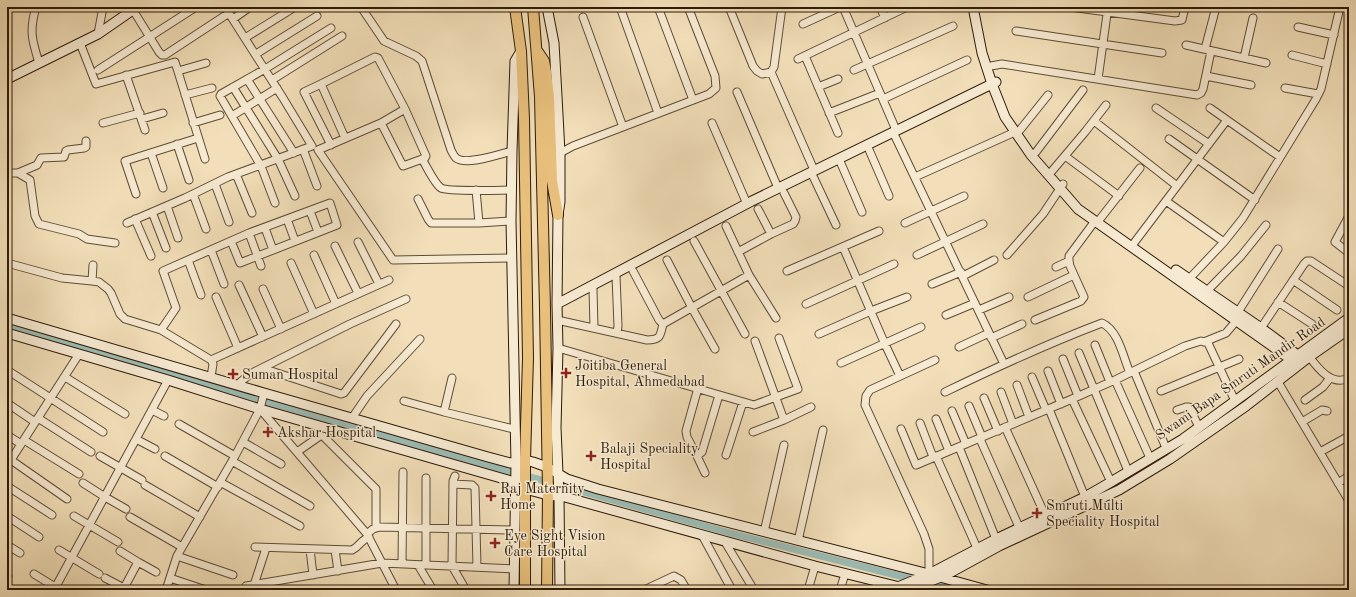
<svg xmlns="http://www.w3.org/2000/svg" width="1356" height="597" viewBox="0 0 1356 597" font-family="'Old Standard TT',serif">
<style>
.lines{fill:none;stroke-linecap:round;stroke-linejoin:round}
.canal{stroke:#9cbcb5;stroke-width:7}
.street-casing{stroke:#5e4c34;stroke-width:9}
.secondary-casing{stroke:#2d1b08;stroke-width:11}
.primary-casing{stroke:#2d1b08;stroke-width:12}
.street{stroke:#f7ead2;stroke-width:7}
.secondary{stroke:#f7ead2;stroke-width:9}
.primary{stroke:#e9c07c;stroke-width:10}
.poi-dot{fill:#8f2418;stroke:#f7ead2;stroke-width:1.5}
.labels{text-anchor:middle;stroke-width:3;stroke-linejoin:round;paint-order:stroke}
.poi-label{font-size:14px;fill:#2d1b08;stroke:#f7ead2;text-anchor:start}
.street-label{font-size:14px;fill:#2d1b08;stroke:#f7ead2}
</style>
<rect width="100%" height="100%" fill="#f2dfb9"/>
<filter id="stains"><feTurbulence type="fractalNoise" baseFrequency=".005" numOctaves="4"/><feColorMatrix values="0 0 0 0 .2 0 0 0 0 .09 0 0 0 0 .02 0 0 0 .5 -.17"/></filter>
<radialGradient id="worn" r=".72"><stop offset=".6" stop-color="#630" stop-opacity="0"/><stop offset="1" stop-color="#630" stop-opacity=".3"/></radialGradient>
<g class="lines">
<path class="canal" d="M7 324 338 423 730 533 955 590"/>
<defs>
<path id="street" d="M36 7C29 31 32 40 39 63
M361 7 384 41 416 56 422 61 451 150C452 152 454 156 456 158 466 166 500 154 512 151
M620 7 658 113
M658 7 693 100
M729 7 753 66 757 71 762 74 771 72 774 67 782 7
M843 7 896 130
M880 7 885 18
M1070 7 1175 21 1182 20 1185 7
M133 10 159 52 162 55H165L229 13
M583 17 623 127
M233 19 250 7
M803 24 840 7
M1298 27 1334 35
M1016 31 1162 53
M98 34 103 7
M245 38 295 7
M80 43 96 84 175 62 205 159
M1186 45 1266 63
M1205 49 1216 7
M256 54 317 16
M1292 55 1327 64
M805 56 838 133
M1244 58 1253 18
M798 59 907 7
M991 66 1002 64 1197 95 1201 93 1203 89 1211 51
M98 70 196 7
M854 70 953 26
M178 71 206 63
M771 72 814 170
M126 75 145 130
M1206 76 1251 85
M247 79 294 153
M1098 79 1108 7
M272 80 342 36
M321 84 375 57 378 58 405 109 426 156 425 158 403 166 381 123
M233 87 278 159 295 196
M818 87 838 79
M1285 88 1318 94
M737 92 778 188
M185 95 212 88
M883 99 967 60
M1156 108 1209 144
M1210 108 1227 120
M405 109 381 123 318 150 393 260 511 258
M829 113 880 93
M232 116 277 88
M142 119 163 113
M1094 121 1177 186
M103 123 140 113
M193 123 220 115
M712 123 747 204
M1020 130 1048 95
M893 132 1004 364
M1169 139 1255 200
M177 144 189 180
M331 145 304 92 321 84 345 138
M867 145 889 196
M303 149 317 186
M1036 152 1083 90
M151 153 163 188
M560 153 573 146 709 94 716 88 715 76 688 7
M1065 156 1119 196
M422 159C427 167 434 183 441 188 448 192 500 190 512 190
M839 159 862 212
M1052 171 1085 132 1106 105
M811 172 836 225
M7 173H18L37 165 41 158 64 157 66 151 68 150 84 148 86 147V141
M18 173 30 180 35 216 39 224 79 234 87 239 115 243
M236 174 252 213
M915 177 1015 132
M215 184 229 222
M476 190 479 223
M136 194 125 161 198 138
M193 194 206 229
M418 199 428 219 431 223H479L511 221
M1166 201 1224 242
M275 203 261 166 220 96 221 94 265 69 331 28
M167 206 178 238
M758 209 771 234
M310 211 318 232
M152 212 166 248
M1349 216 1335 242 1349 253
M135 219 151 256
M287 219 295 241
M1100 219 1140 168
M127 223 185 198 228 177 312 146 283 98 225 7
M905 223 964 196
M265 228 273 250
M249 233 261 266
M694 241 745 334
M358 242 379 284
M1134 243 1227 120 1280 157
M335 246 358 293
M843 247 884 342 900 376
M211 250 224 284
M738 252 771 234 793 224 795 221 796 217 784 193
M314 255 336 304
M917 255 983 224
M1007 255 1043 214 1063 184
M188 260 201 295
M667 260 692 308 715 349
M7 263 62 278 92 281 93 265
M291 263 314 314
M1056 267 1069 261
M633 271 659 320 663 324
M787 271 879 231
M749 275 776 318
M616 276 618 326 617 333
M963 276 994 260
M1189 279 1224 242 1243 218 1316 99 1321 89 1340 7
M1293 280 1337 310
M92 281 99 282 108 289 111 293 120 314 125 319 161 330 211 360
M932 284 961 272
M239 285 263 337
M263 289 281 329
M593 289 594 328
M1207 291 1241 256 1266 225
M216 297 238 348
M1028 297 1074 275
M1278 302 1312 324
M806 304 894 264
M979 310 1009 297
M1238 312 1278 249
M946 315 975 303
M557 320 647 340C661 340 660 336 663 324L749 275 726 226
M1035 320 1081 301 1084 297 1070 266 1069 261V256L1095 221
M1261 328 1304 264 1307 261H1311L1349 286
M161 330 176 308 163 271 249 233 330 203 337 225 240 263 231 241
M819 334 871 311 907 297
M991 338 1022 324
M1204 342 1226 333 1237 320
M1095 345 1110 382
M959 347 989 333
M558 348 754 405 798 389 779 338
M1079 353 1128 471
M1307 354C1317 367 1331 387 1349 378
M1063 359 1078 396
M841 363 921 327
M262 368 341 394 344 393 396 324
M7 370 103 432
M1048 371 1061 404
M1134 371 1166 448
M65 377 125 414
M211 377 213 364 211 360 389 280
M1032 377 1046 410
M452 378 444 412 514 429
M1115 380 1150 458
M1278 382 1349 501
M237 385 250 374 350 324 406 299
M1017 385 1029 417
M1161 391 1239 359
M945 392C997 367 1049 343 1102 323 1119 331 1123 357 1130 373
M1001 392 1013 424
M984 398 998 431
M1072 399 1111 482
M1305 400 1323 387 1330 378
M404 401 444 412
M7 403 35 422
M969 406 982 437
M260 409 367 534 396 590
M1049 409 1085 497
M152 410 164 416
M1177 410 1186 407H1189L1199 427
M952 411 966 444
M38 418 91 452
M352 418 367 396 420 339
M936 419 949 451
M784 420 811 407
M1302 422 1322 410 1327 411
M920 423 933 457
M179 424 235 456
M1005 427 1045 515
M901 429 916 465 1072 399 1115 380 1185 346 1201 341 1208 343 1235 401
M753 432 784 420 755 341
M7 435 21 444
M136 439 155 449
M980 439 1019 527
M24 440 79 474
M243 442 281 464
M959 447 996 539
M297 452 320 436H323L376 489V528
M1320 452 1349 436
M726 455 743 402
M100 456 142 480
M165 456 218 487
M697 456 687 437 686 431 698 388
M936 456 977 548
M11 460 67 499
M232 461 310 506
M7 466 79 354
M705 473 697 456 702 452 719 395
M455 476 453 481 452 566 466 590
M220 482 300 526
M83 483 105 497 126 509
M1338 483 1349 476
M453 484 472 485 475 488 477 567
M145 485 200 517
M7 486 52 515
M7 516 39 537
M74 516 118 542
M130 517 182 547
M764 532 784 445
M367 534 373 529 380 527 515 530
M702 535 732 590
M798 541 823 430
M725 542 754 590
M7 545 20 553
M255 547 352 550C359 547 361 540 369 537
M310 549 313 575
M59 550 99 574
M335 550 338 571
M120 551 138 562 124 588 127 590
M177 556 233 575
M138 562 156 572
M402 564 403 472
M418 565 433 590
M426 565V478
M34 574 60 590
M929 574V549L924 534 865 405 866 396 870 390 935 360
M7 575 8 576
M105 578 124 588 122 590
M170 578 206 590
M254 585 266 548
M246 586 382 563 514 569
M54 590 168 380
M166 590 177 556 235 456 260 409 264 393
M644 590 674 576 681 580 687 590
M808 590 815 566
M840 590 845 574"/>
<path id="secondary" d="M547 7 554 43 557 96 560 153V202L558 215 557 304 558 348 556 428 559 496 560 590
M973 7 982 53 992 84 1005 117 1031 155 1078 209 1296 363
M7 79 98 34 137 7
M1176 270 1261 328 1303 359
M557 304 752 201 996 82
M7 318 264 393 488 457 510 463 525 460 533 462 547 467 567 479 598 489 929 574 987 590
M7 333 168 380 260 409 508 480 525 489 548 495 565 497 815 566 912 590
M898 587 929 574 996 539 1085 497 1111 482 1183 439 1349 318
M514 590 516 463 511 221 512 151 515 61 521 51
M908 590 946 575 999 546 1119 490 1170 459 1246 406 1309 357 1349 329"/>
<path id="primary" d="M515 7 521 51 524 119 528 358 525 460V590
M533 7 540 97 545 308 548 493 547 590
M538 52 544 61 546 72 549 97 552 181 558 215"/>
</defs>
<use href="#street" class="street-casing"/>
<use href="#secondary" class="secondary-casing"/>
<use href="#primary" class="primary-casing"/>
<use href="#street" class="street"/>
<use href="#secondary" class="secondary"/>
<use href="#primary" class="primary"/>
</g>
<g class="poi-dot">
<path d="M564 367h4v4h4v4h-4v4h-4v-4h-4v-4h4z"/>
<path d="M231 368h4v4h4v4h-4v4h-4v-4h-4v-4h4z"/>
<path d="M266 426h4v4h4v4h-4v4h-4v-4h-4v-4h4z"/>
<path d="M589 450h4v4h4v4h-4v4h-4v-4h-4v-4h4z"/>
<path d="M489 490h4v4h4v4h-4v4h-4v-4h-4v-4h4z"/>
<path d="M1035 507h4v4h4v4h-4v4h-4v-4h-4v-4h4z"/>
<path d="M493 537h4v4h4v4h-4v4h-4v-4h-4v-4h4z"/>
</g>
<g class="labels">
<g class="poi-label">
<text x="575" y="370">Joitiba General<tspan x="575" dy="16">Hospital, Ahmedabad</tspan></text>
<text x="242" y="379">Suman Hospital</text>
<text x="277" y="437">Akshar Hospital</text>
<text x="600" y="453">Balaji Speciality<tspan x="600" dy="16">Hospital</tspan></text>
<text x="500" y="493">Raj Maternity<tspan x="500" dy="16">Home</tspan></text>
<text x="1046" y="510">Smruti Multi<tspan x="1046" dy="16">Speciality Hospital</tspan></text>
<text x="504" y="540">Eye Sight Vision<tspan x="504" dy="16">Care Hospital</tspan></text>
</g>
<g class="street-label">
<text transform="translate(1240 378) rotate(-35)" y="5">Swami Bapa Smruti Mandir Road</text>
</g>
</g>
<rect width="1356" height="597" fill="none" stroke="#f2dfb9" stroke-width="24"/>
<rect x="8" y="8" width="1340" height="581" fill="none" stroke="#2d1b08" stroke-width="2"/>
<rect x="12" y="12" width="1332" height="573" fill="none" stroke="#2d1b08"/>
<rect width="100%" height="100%" filter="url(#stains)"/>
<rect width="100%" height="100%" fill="url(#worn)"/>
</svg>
